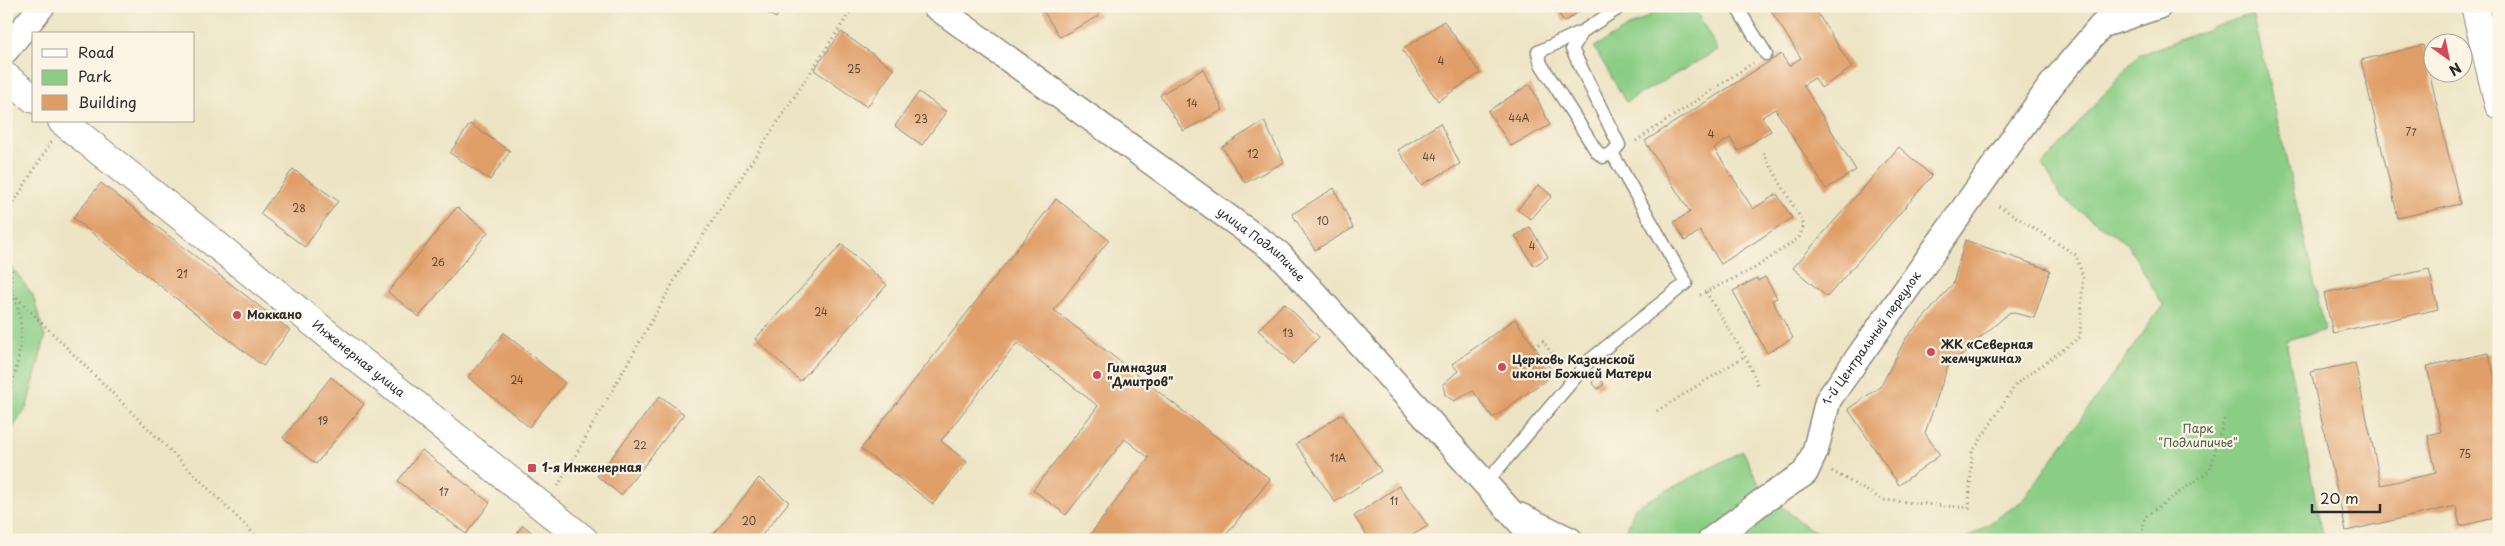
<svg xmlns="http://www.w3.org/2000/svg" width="2505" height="546" viewBox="0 0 2505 546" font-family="'Playpen Sans',sans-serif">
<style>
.green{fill:#8acd85;stroke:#5a7c58}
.building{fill:#e09e67}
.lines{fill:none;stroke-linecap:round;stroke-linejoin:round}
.lane-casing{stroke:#8c8878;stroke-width:15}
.street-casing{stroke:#8c8878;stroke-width:28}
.secondary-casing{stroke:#8c8878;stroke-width:30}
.path{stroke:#8c8878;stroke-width:3;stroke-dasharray:1 4;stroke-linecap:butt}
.lane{stroke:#fff;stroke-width:12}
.street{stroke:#fff;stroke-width:25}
.secondary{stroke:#fff;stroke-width:28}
.poi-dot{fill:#d1495b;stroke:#fcf5e5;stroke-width:2}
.labels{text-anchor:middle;stroke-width:4.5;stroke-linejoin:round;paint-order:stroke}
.number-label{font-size:10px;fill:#58483a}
.street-label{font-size:12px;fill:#2b2b2b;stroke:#fcf5e5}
.poi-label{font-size:12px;font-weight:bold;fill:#2b2b2b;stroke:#fcf5e5;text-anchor:start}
.park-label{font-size:12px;fill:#485c46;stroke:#fcf5e5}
</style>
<rect width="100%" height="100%" fill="#fcf5e5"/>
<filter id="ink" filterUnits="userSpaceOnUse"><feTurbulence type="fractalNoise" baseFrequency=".02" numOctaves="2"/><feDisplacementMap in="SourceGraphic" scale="10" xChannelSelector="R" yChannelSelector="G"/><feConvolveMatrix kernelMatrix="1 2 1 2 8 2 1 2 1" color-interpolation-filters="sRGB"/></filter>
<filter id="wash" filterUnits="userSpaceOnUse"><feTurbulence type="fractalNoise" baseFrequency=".0096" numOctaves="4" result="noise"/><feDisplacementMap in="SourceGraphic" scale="20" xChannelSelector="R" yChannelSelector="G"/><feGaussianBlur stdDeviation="1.12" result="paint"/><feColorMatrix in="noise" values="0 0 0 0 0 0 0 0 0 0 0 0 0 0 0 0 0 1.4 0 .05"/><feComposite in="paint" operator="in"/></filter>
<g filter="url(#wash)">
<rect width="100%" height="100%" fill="#ede4c4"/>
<path class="green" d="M1666 6H1693L1718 50 1626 102 1594 47Z
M2253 13 2325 330 2286 340 2323 540H1965L2022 501 2163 305 2127 244 2061 198 2043 164 2138 55Z
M6 259 33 295 45 338 27 407 6 438Z
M1743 451 1761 488 1806 527 1841 540H1623L1635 507Z"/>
<g id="blocks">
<path class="building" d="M755 6H782L776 18Z
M1040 6H1095L1099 16 1060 37Z
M1554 6H1587L1564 22Z
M1768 6H1813L1852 68 1821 88 1815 78 1803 85 1856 170 1826 189 1775 109 1762 117 1771 131 1738 151 1730 138 1714 148 1753 209 1777 194 1792 218 1721 264 1700 231 1685 241 1674 222 1690 212 1645 141 1781 54 1789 66 1801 58Z
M1444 21 1480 73 1438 101 1402 50Z
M841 32 894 69 867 107 814 70Z
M2423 45 2460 204 2398 218 2361 60Z
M1203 69 1223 110 1183 131 1160 95Z
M1530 84 1550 125 1511 146 1488 111Z
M919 92 946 112 922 145 895 126Z
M1264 121 1284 162 1245 183 1222 147Z
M1440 123 1460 164 1421 185 1398 150Z
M470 124 510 151 490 180 450 153Z
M1899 147 1932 176 1827 297 1793 268Z
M293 169 338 201 305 247 260 214Z
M101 183 290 330 263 366 73 218Z
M1539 185 1552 196 1531 219 1517 210Z
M1334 188 1353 228 1315 250 1292 214Z
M1056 199 1109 240 1054 310 1270 479 1222 540H1086L1149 458 1125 439 1066 515 1033 490 1098 406 1017 343 941 441 967 462 933 504 861 449Z
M457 207 488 232 419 317 388 292Z
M1530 227 1548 257 1534 266 1515 236Z
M1965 240 2050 270 2034 318 2010 312 1948 366 1925 433 1940 455 1899 485 1848 409 1881 386 1906 338 1953 284Z
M842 244 887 285 800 381 755 339Z
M2429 269 2438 309 2333 333 2324 293Z
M1765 277 1777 298 1772 300 1793 338 1767 353 1733 291 1757 278 1758 281Z
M1284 303 1319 337 1293 364 1258 330Z
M1515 319 1554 374 1493 418 1473 391 1454 401 1445 395 1443 384 1458 371 1452 364Z
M504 333 565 383 529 427 468 377Z
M2489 353 2499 397V517L2460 526 2456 506 2346 531 2311 372 2355 363 2381 485 2436 473 2428 435 2441 432 2427 366Z
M1598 375 1604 384 1598 389 1592 382Z
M331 377 364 404 316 464 283 438Z
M660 396 684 414 621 495 597 476Z
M1342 414 1381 471 1335 502 1296 444Z
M422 450 490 503 466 534 398 481Z
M759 478 789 502 758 540H709Z
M1399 486 1428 526 1404 540H1370L1354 516Z
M523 525 541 540H512Z"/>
</g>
</g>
<g filter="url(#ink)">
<use href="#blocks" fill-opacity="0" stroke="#8c8878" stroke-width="1"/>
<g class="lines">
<defs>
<path id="lane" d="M1736 6 1766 54
M1612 153 1603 157 1597 152 1541 64 1538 52 1583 31 1622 6
M1485 484 1590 360 1686 283 1612 153 1619 145 1572 49 1583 31"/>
<g id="street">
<path id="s1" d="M935 6 1279 254 1536 540"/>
<path d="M6 50 42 6"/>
<path d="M1520 516 1570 540"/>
<path id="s2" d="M1711 540 1760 503 1805 473 1815 452 1828 400 2052 84 2102 25 2159 6"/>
</g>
<g id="secondary">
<path d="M2475 6 2499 105"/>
<path d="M6 77 34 99"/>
<path id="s3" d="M62 121 584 540"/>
</g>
</defs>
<use href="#lane" class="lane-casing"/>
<use href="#street" class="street-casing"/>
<use href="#secondary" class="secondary-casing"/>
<path class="path" d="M1636 141 1753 63
M51 142 8 212 12 293 260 540
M6 286C33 319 18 366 6 402
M1706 292 1745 356 1759 387
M1700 295 1755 268 1799 238 1804 225 1763 152
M1534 347 1543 341 1561 367
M1657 411 1745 356
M1832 471 1883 500 1969 508 1972 453 2016 384 2080 337 2083 277 2076 255 1996 204
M558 486 681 269 854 6
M2141 540 2145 517 2210 470 2224 419"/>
<use href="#lane" class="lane"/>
<use href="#street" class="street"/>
<use href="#secondary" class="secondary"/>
</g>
</g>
<g class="poi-dot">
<circle cx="237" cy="315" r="5"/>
<circle cx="1931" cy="352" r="5"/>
<circle cx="1502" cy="367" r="5"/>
<circle cx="1097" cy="375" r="5"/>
<rect x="527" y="463" width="10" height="10" rx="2.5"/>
</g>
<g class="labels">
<g class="number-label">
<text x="1441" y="65">4</text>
<text x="854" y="73">25</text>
<text x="1192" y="107">14</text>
<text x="1519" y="122">44А</text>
<text x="921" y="123">23</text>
<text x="2411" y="136">77</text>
<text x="1711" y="138">4</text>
<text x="1253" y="158">12</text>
<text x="1429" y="161">44</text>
<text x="299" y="212">28</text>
<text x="1323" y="225">10</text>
<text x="1532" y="250">4</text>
<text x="438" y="266">26</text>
<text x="182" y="278">21</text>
<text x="821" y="316">24</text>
<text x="1288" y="337">13</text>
<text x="517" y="384">24</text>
<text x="323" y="425">19</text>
<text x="640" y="449">22</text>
<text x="2465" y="458">75</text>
<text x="1338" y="462">11А</text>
<text x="444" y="496">17</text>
<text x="1394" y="505">11</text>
<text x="749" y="525">20</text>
</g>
<g class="street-label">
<text dy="4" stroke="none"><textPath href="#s1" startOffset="404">улица Подлипичье</textPath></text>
<text dy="4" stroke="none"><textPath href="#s2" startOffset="268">1-й Центральный переулок</textPath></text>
<text dy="4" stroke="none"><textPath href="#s3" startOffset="380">Инженерная улица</textPath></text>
</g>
<g class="poi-label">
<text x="247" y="319">Моккано</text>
<text x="1941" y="349">ЖК «Северная<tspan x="1941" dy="14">жемчужина»</tspan></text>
<text x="1512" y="364">Церковь Казанской<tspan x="1512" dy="14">иконы Божией Матери</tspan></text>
<text x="1107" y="372">Гимназия<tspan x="1107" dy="14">"Дмитров"</tspan></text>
<text x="542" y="472">1-я Инженерная</text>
</g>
<g class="park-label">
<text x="2198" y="433">Парк<tspan x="2198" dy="14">"Подлипичье"</tspan></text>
</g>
</g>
<rect width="2505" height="546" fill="none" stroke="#fcf5e5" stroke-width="25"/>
<rect x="32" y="32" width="162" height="90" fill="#fcf5e5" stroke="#a8a49b"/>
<rect x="42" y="49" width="25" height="8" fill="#ffffff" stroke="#a8a49b"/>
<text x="78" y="58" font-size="15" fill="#2b2b2b">Road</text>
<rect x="42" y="70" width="25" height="15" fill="#8acd85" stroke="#a8a49b"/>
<text x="78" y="82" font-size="15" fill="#2b2b2b">Park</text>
<rect x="42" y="95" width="25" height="15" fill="#e09e67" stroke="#a8a49b"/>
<text x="78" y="108" font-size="15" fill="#2b2b2b">Building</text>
<g transform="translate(2448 58) rotate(147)"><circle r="24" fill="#fcf5e5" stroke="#a8a49b"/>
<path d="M0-4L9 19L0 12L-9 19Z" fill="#d1495b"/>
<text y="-8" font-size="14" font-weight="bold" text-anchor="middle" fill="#2b2b2b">N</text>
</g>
<path d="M2312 504v8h68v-8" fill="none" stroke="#2b2b2b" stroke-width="2.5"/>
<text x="2320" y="504" font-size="15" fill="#2b2b2b" stroke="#fcf5e5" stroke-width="4" paint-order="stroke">20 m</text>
</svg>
